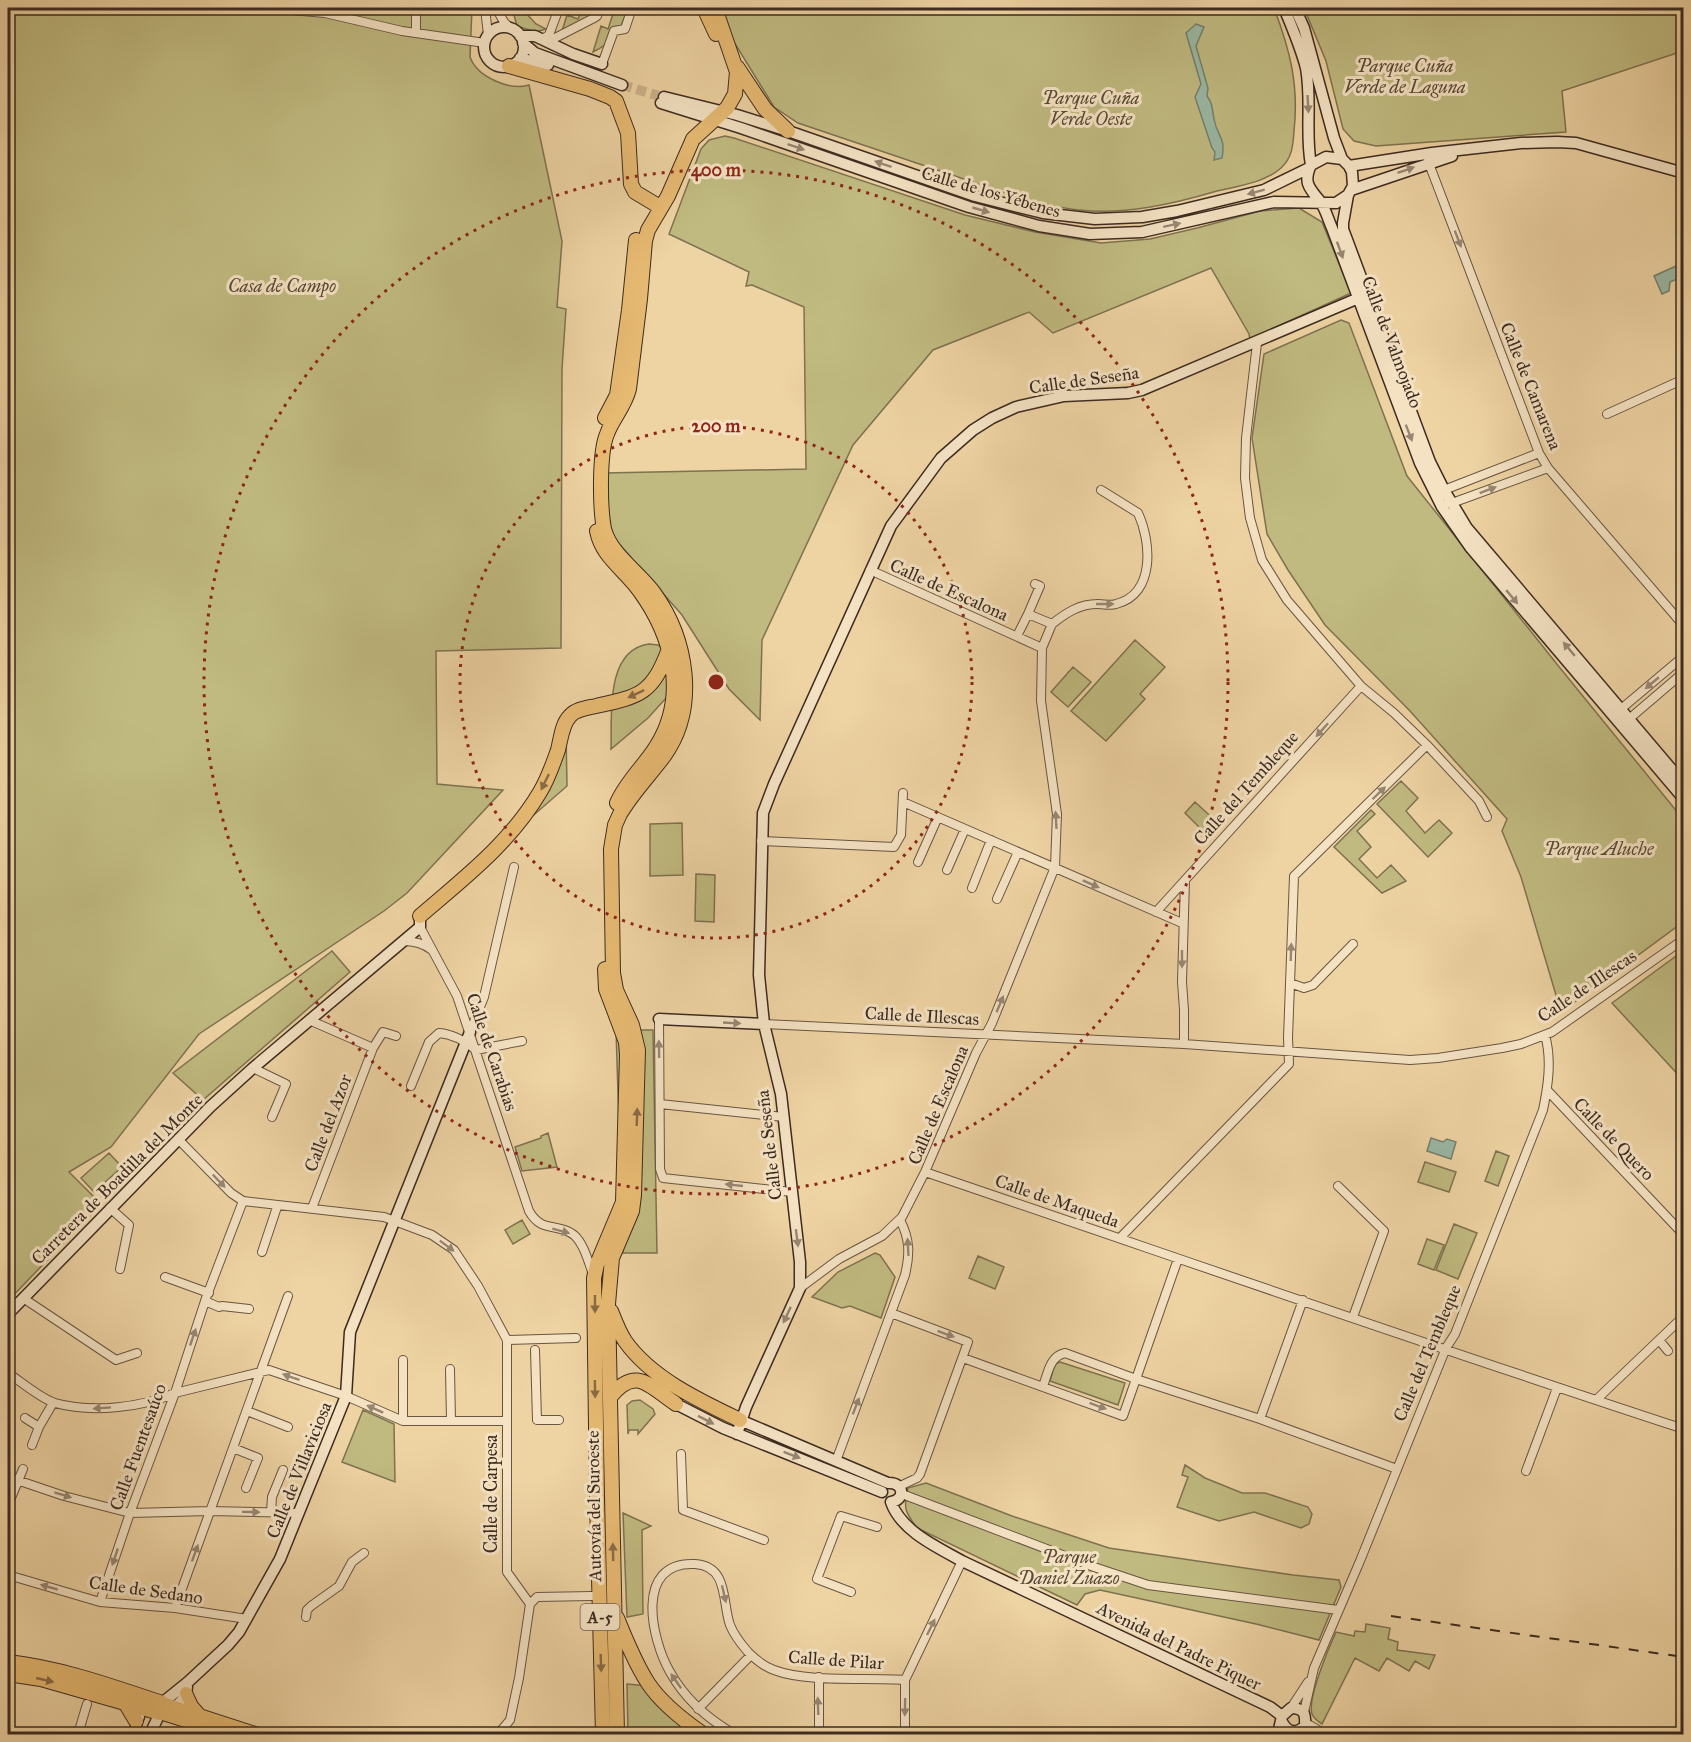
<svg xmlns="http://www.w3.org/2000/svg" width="1691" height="1742" viewBox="0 0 1691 1742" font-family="'IM FELL Great Primer',serif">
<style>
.green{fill:#c0ba80;stroke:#7e7250;stroke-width:1.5}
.water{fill:#9ab8a3;stroke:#75806f;stroke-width:1.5}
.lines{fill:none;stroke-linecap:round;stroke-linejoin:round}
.secondary-tunnel{stroke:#cbb189;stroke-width:10;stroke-dasharray:10 5;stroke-linecap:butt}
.street-casing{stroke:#695542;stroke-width:10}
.secondary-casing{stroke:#3d2b21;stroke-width:13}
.primary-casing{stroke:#3d2b21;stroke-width:14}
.highway-casing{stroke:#3d2b21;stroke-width:16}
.street{stroke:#f4e2c3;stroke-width:8}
.secondary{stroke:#f4e2c3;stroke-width:10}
.primary{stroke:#e7ba72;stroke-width:12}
.highway{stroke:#e7ba72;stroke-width:14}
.rail{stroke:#3d2b21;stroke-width:2;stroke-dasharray:10 10;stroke-linecap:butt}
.oneway{fill:#988672}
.oneway2{fill:#8a6b45}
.ring{fill:none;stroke:#8f2418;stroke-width:3;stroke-dasharray:3 6}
.labels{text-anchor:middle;stroke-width:6;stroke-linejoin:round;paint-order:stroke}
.shield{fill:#f4e2c3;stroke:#746252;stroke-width:1.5}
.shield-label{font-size:16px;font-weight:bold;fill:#3d2b21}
.park-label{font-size:18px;font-style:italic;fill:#574834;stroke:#f4e2c3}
.street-label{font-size:18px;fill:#3d2b21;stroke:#f4e2c3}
.centre{fill:#8f2418;stroke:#f4e2c3;stroke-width:3}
.ring-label{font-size:18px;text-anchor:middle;font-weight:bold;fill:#8f2418;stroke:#f4e2c3;stroke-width:6;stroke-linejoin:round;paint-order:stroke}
</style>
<rect width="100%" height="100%" fill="#eed3a3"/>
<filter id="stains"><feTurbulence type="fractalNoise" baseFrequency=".00333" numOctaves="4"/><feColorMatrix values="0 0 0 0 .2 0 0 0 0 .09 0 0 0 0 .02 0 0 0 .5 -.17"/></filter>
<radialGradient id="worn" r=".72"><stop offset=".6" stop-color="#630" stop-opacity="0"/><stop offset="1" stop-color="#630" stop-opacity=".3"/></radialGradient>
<path class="green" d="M8 8H472L470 57C477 77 510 91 529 85L562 241 557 307 566 309 562 369 561 648 436 651 437 784 503 790 407 893 384 911 199 1034 111 1147 69 1172 101 1204 8 1301Z
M512 8H517L521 11 523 10 536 24 546 29 535 32 517 26Z
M582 8H595L593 15 562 31 567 15 578 19Z
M615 8H628C621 29 614 42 593 52L601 26 608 29Z
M713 8H1274C1290 50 1299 85 1294 131 1293 146 1292 158 1281 168 1264 183 1238 186 1217 191 1173 204 1126 215 1079 210 1035 205 994 189 952 175 901 158 849 140 798 123L774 107Z
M1304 8H1683V51L1562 91 1566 132 1376 146 1354 141 1343 129 1326 61Z
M725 136 734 138 965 215 1035 232 1101 243 1150 239 1197 228 1260 211 1299 208 1322 222 1351 293 1250 339 1249 334 1211 268 1053 333 1029 312 933 350 853 445 762 640 760 720 729 689 682 615 615 539 610 526 605 473 806 469 804 307 752 285 746 286 749 272 669 234 701 149 709 140Z
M1341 320 1349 323 1407 476 1560 668 1683 819V922L1561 1012 1521 877 1502 831 1507 819 1410 711 1325 625 1288 570 1267 534 1252 438 1264 354Z
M1135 640 1165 667 1140 694 1145 699 1106 741 1071 711Z
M649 644 658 645 667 652V697L648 718 611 749C612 715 605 650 649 644Z
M1073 667 1091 682 1068 707 1051 692Z
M566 731 567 786 520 827Z
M1401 781 1418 798 1406 811 1425 833 1439 820 1452 833 1428 857 1377 804Z
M1195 802 1218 823 1207 835 1185 813Z
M1371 810 1375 814 1357 831 1371 847 1359 859 1377 878 1391 865 1406 881 1382 893 1334 847Z
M682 823 683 875 650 876V824Z
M696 874 715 875 714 922 695 921Z
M332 951 350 972 203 1100 173 1073Z
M1683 951V1080L1612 1003Z
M616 1030H653L657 1253H623Z
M548 1133 557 1167 522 1171 515 1147 541 1138V1136Z
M1496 1151 1509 1156 1498 1186 1485 1181Z
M109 1153 122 1167 94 1192 81 1178Z
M1425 1162 1456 1172 1449 1192 1418 1182Z
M522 1220 530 1234 513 1244 505 1230Z
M1454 1224 1477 1233 1458 1279 1436 1270Z
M1427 1239 1444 1245 1434 1270 1418 1264Z
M875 1253 880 1255 895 1277 881 1318 850 1306 842 1308 812 1297 838 1272Z
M978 1256 1004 1267 995 1289 969 1278Z
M1060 1362 1125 1383 1118 1405 1050 1381 1055 1364Z
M640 1400 653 1409 655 1414 638 1434V1430H629L628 1434 627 1405 632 1401Z
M363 1410 394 1424 395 1482 342 1462Z
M1185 1465 1205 1478 1242 1493H1265L1308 1507 1312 1514 1309 1524 1301 1528 1254 1512 1219 1521 1177 1507 1188 1477 1182 1475Z
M926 1483 1012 1516 1109 1548 1293 1575 1339 1580 1341 1587 1319 1640 1256 1624 1100 1590 1085 1594 1077 1605 917 1528C905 1512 903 1508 908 1488Z
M623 1513 651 1526 642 1530 643 1614 627 1617Z
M1366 1624 1390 1628 1388 1639 1398 1642 1397 1650 1435 1655 1429 1669 1415 1661 1409 1671 1387 1658 1379 1671 1355 1658 1322 1724C1318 1721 1314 1719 1312 1714 1307 1699 1329 1647 1336 1632L1354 1636 1355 1631 1365 1632Z
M627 1684 648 1686 680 1726 682 1734H628Z"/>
<path class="water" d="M1196 24 1204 27 1196 46 1208 88 1207 96C1213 104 1212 109 1214 119 1217 137 1226 136 1222 158L1214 160 1215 152 1212 148 1195 97 1201 84 1186 33Z
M1676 266 1682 277 1670 282 1669 291 1662 294 1654 276Z
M1431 1138 1443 1142 1447 1139 1456 1142 1451 1159 1427 1151Z"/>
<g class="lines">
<path class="secondary-tunnel" d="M622 85 663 97"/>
<defs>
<path id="street" d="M268 8 325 13 402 31 485 43
M485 8 488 35
M496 8 504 22 511 29
M416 33V8
M555 38 594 18 597 16 600 8
M542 39 549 35 559 8
M602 64 614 31 625 29 632 8
M1428 161 1539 453 1548 468 1684 626
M1257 343 1246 438 1245 478 1250 518 1262 560 1287 600 1361 686 1394 713 1427 745 1479 801 1487 817
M1607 414 1684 379
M1444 490 1539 453
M1448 503H1452L1548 468
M1028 614 1040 586 1035 584
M1052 624C1066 613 1079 604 1098 604 1104 604 1110 606 1116 604 1156 594 1151 541 1138 513L1101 490
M1017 636 1028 614 1052 624 1042 648
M1620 712 1621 709 1684 656
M1629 719 1684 672
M903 802 1182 923
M761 841 894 847 901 835 903 793
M918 862 938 817
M947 870 965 829
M972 888 991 840
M997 899 1018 852
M1156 912 1361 686
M420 927 457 996 529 1211C542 1234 558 1222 574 1235 584 1244 588 1261 593 1274
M403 941C414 941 423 943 432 950
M1290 983 1304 988 1313 985 1353 944
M659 1019 660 1169 663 1178 792 1192
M309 1020 373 1048 312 1208
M764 1024 1184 1044 1410 1060 1438 1058 1502 1048 1521 1044 1552 1032 1684 939
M470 1032 484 997 514 867
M1184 1044V1010L1182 982 1185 880
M373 1048 383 1032 396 1036
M253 1068 286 1084 272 1117
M411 1086 429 1042 439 1033C453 1034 465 1041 476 1050L522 1041
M1547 1090 1684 1235
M660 1104 784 1117
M178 1139 231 1193 243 1201 384 1217 432 1235 454 1250 478 1286 507 1340V1572L530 1604 519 1678 510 1720 498 1734
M925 1172C1178 1258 1430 1346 1684 1429
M1338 1186 1384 1231 1353 1317
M110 1208 129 1225 120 1269
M1120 1238 1289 1064 1288 1038 1294 876 1427 745
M262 1252 277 1207
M1178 1259 1136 1379 1260 1419 1303 1300
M165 1277 209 1293
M800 1288 839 1259 882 1236 902 1217 925 1172 976 1053 992 1023 1055 867 1057 814 1041 701 1042 648 870 570
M23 1298 116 1360 137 1353
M205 1301 219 1307 222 1306 249 1309
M891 1313 968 1342 920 1474 917 1478 900 1486
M507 1340 576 1338
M1659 1340 1668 1351
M535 1350 537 1420H559
M963 1358 1123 1416 1136 1379 1065 1353C1050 1356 1048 1373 1043 1386
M403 1360V1421
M450 1369 451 1421
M8 1373C20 1381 41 1399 55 1403 91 1413 141 1408 175 1393L269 1370 346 1396 403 1421H506
M1596 1400 1684 1316
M247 1411 288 1427
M25 1418 39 1427
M1260 1419 1397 1469
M32 1445 39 1427 53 1403
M233 1448 258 1458 246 1488
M681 1454 683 1510 764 1540
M836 1461 905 1275C910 1254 910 1239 900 1220
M1526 1471 1557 1388
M8 1477 64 1496 130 1513 210 1511 299 1513
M902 1494 1094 1567 1148 1585 1338 1610
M8 1505 23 1469
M271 1512 272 1497 283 1470
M8 1575 100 1602 175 1608 247 1619
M851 1592 817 1579 841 1516 877 1527
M100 1602 130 1513 175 1393 206 1298 243 1201
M530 1604 537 1597 592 1596
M175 1608 288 1296
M306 1617 307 1610 311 1606 339 1586 352 1562 364 1553
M819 1677V1734
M1291 1708 1308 1682
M698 1709 751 1655
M1304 1712 1314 1668 1360 1561 1446 1348 1455 1334 1543 1110C1548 1086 1552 1060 1545 1035
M1306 1723 1325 1734
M78 1734 87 1704
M734 1734C708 1719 685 1699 670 1672 651 1639 634 1561 695 1564 729 1566 722 1603 730 1625 734 1635 741 1644 748 1652 755 1659 765 1667 774 1670 808 1683 867 1677 905 1680
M905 1734V1680L962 1561"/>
<path id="secondary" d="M1284 8C1292 27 1301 48 1306 68 1312 100 1305 134 1311 165
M484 47a20 20 0 1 1 40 0a20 20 0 1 1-40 0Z
M520 36H535L573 54 602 64
M523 43 535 53 622 85
M520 58 548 65
M664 97 737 115 788 131 975 196 1043 213 1095 219 1142 217 1177 211 1264 190 1309 168
M661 103 741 128 969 207 1039 226 1090 234 1142 232 1274 202 1336 203 1348 195 1353 186 1352 172 1349 166 1342 159 1334 138 1304 28 1295 8
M1342 159 1326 157 1311 165C1303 182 1309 188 1319 200 1325 207 1328 219 1332 228L1420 463 1442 507 1470 547 1684 799
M1349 166 1432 153 1521 143 1557 142 1576 143 1684 173
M1351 190 1452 156
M1348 195 1343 223V229L1430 462 1444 490 1467 528 1684 784
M659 1019 764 1024
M8 1314 210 1107 253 1068 420 927V916
M676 1404 723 1428 882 1492
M740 1420 888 1483C904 1482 906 1500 891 1502
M737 1434 746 1407 800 1288V1262L781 1094 764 1024 759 975 763 813 774 784 891 526 941 458 973 430 992 418 1016 407 1064 396 1128 393 1142 390 1368 294
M891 1502C901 1531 937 1547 962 1561L1270 1707 1282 1716
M156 1705 162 1703 188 1682 228 1645 239 1632 280 1559 346 1396 350 1332 470 1032
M1282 1722C1288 1733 1296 1734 1305 1726
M136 1734V1721L139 1717
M150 1734 160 1713C173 1708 186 1703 187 1687
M1278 1734 1282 1716 1291 1708C1310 1708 1304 1721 1305 1734"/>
<path id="primary" d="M186 1693 192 1706 200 1715
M162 1703 258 1734
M160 1713 227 1734"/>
<path id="highway" d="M704 8 716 34
M509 66 590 89 610 97 616 101 628 133 631 184 635 192 660 207
M737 67 765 109 788 131
M605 418 617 395 629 310 636 240
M597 531C602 557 624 569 639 590 672 635 689 695 656 747 644 766 626 782 617 803
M420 916C464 878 510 843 540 792 548 779 553 764 558 750 561 738 562 724 570 716 576 709 587 708 596 706 641 696 652 694 669 649
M611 1311C615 1321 619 1332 625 1341 651 1378 700 1401 740 1420
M610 1397C636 1365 649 1386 676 1404
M617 1618C626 1640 635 1663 648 1683 661 1703 683 1720 703 1734
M8 1662C61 1668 111 1686 162 1703
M8 1674 41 1679 160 1713
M124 1701 136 1721
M603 1734 597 1500 594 1278 597 1264 623 1202 627 1055 626 1042 606 989 605 969
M617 1734 608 1304 612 1258 632 1211 634 1195 638 1050 632 1025 616 990 613 973 611 849 615 825 620 814C633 792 650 775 664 756 699 707 687 639 654 593 639 572 611 555 604 529 600 508 599 453 607 434 613 418 625 406 629 389L640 299 645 241 648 230 668 196 693 139 727 108 735 94 737 72 715 8"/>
</defs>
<use href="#street" class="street-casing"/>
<use href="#secondary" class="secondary-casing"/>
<use href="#primary" class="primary-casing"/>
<use href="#highway" class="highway-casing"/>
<use href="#street" class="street"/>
<use href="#secondary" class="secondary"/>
<use href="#primary" class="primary"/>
<use href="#highway" class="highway"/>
<path class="rail" d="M1391 1616 1684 1657"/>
</g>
<defs><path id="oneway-solid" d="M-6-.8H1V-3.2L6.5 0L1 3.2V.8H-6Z" transform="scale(1.5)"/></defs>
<g class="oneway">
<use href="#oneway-solid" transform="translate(1308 104) rotate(87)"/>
<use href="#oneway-solid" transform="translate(796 147) rotate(19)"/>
<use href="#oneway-solid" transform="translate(883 164) rotate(-161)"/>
<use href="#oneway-solid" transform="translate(1406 170) rotate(-19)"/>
<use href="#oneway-solid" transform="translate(1256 192) rotate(165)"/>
<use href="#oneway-solid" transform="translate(981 210) rotate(16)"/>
<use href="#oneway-solid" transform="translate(1172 225) rotate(-12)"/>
<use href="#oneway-solid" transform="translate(1458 239) rotate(69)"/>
<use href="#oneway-solid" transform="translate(1340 250) rotate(70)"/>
<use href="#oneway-solid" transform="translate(1409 433) rotate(69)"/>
<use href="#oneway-solid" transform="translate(1488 490) rotate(-21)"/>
<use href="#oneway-solid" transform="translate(1512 597) rotate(50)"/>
<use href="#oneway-solid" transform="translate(1105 604)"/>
<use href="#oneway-solid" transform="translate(1569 649) rotate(-130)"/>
<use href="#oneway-solid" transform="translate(1652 683) rotate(140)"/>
<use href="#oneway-solid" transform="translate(1322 730) rotate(132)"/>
<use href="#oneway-solid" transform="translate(1379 793) rotate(-44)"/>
<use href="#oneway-solid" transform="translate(1056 820) rotate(-93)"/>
<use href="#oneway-solid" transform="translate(1091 884) rotate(24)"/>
<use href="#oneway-solid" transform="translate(1291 952) rotate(-88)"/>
<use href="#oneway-solid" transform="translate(1182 959) rotate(90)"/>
<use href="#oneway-solid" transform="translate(1000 1004) rotate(-67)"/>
<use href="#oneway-solid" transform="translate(732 1023) rotate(3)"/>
<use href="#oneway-solid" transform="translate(659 1049) rotate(-91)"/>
<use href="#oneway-solid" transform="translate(219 1181) rotate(46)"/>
<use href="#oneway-solid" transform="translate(734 1185) rotate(-174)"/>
<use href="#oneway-solid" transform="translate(561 1231) rotate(15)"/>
<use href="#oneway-solid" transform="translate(797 1238) rotate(83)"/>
<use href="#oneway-solid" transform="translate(447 1246) rotate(37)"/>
<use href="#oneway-solid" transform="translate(908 1247) rotate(-93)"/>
<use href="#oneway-solid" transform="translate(787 1315) rotate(115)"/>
<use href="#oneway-solid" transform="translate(946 1334) rotate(20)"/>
<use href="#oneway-solid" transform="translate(193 1337) rotate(-71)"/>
<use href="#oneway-solid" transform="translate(291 1377) rotate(-161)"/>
<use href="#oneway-solid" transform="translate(856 1406) rotate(-69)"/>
<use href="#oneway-solid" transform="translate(1098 1406) rotate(20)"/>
<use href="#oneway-solid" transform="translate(102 1408) rotate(176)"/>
<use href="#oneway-solid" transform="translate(375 1409) rotate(-156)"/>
<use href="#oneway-solid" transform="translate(706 1420) rotate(27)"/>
<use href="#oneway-solid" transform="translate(792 1455) rotate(21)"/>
<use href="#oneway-solid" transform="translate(63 1495) rotate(17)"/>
<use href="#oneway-solid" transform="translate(251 1512) rotate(1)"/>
<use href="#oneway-solid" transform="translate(195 1553) rotate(-70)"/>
<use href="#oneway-solid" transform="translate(115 1557) rotate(109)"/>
<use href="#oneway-solid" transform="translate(49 1587) rotate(-164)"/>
<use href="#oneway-solid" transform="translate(724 1594) rotate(77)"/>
<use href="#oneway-solid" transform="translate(931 1627) rotate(-64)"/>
<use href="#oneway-solid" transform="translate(676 1681) rotate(-125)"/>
<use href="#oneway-solid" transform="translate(818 1706) rotate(-92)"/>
<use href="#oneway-solid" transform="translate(905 1707) rotate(91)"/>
</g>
<g class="oneway2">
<use href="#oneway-solid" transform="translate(636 694) rotate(155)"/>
<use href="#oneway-solid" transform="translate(545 782) rotate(116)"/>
<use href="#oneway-solid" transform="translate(637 1117) rotate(-88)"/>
<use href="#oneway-solid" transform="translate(595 1304) rotate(90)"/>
<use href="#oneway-solid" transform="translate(595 1389) rotate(89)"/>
<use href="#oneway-solid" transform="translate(613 1552) rotate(-91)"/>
<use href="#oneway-solid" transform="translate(601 1663) rotate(88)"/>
<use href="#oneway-solid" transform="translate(45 1680) rotate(13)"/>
</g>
<g class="ring">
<circle cx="716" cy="682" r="256"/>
<circle cx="716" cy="682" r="512"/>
</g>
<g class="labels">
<rect class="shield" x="580.5" y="1604" width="39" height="26" rx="4.5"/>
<g class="shield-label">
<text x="600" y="1623">A-5</text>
</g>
<g class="park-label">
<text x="1405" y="72">Parque Cuña<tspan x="1405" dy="21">Verde de Laguna</tspan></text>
<text x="1091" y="104">Parque Cuña<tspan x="1091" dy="21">Verde Oeste</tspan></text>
<text x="282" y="292">Casa de Campo</text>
<text x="1599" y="855">Parque Aluche</text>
<text x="1069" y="1563">Parque<tspan x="1069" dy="21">Daniel Zuazo</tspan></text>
</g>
<g class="street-label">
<text transform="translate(991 192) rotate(16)" y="6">Calle de los Yébenes</text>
<text transform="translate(1392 342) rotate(69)" y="6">Calle de Valmojado</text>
<text transform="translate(1084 380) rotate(-8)" y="6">Calle de Seseña</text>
<text transform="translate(1531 386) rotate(68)" y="6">Calle de Camarena</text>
<text transform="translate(949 590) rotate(24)" y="6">Calle de Escalona</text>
<text transform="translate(1246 788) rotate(-48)" y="6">Calle del Tembleque</text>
<text transform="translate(1587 986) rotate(-34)" y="6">Calle de Illescas</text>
<text transform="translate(922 1016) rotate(3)" y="6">Calle de Illescas</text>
<text transform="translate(492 1052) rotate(71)" y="6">Calle de Carabias</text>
<text transform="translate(938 1105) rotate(-67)" y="6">Calle de Escalona</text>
<text transform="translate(328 1123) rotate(-69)" y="6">Calle del Azor</text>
<text transform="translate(1614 1139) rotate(46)" y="6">Calle de Quero</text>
<text transform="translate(769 1145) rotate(-97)" y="6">Calle de Seseña</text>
<text transform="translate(117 1179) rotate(-45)" y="6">Carretera de Boadilla del Monte</text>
<text transform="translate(1057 1201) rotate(19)" y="6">Calle de Maqueda</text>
<text transform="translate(1427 1353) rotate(-67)" y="6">Calle del Tembleque</text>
<text transform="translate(138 1447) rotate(-70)" y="6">Calle Fuentesaúco</text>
<text transform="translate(299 1470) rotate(-68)" y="6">Calle de Villaviciosa</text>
<text transform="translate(491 1494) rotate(-90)" y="6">Calle de Carpesa</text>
<text transform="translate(594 1506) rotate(-91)" y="6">Autovía del Suroeste</text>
<text transform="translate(146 1590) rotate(8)" y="6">Calle de Sedano</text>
<text transform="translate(1179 1646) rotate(26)" y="6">Avenida del Padre Piquer</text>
<text transform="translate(836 1660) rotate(4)" y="6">Calle de Pilar</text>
</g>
</g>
<circle cx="716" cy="682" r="9" class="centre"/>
<g class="ring-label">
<text x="716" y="176">400 m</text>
<text x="716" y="432">200 m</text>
</g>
<rect width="1691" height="1742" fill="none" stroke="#eed3a3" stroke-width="30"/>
<rect x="9" y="9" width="1673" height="1724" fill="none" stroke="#3d2b21" stroke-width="3"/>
<rect x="15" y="15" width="1661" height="1712" fill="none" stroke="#3d2b21" stroke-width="1.5"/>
<rect width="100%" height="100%" filter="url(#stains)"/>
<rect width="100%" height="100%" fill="url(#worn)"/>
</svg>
